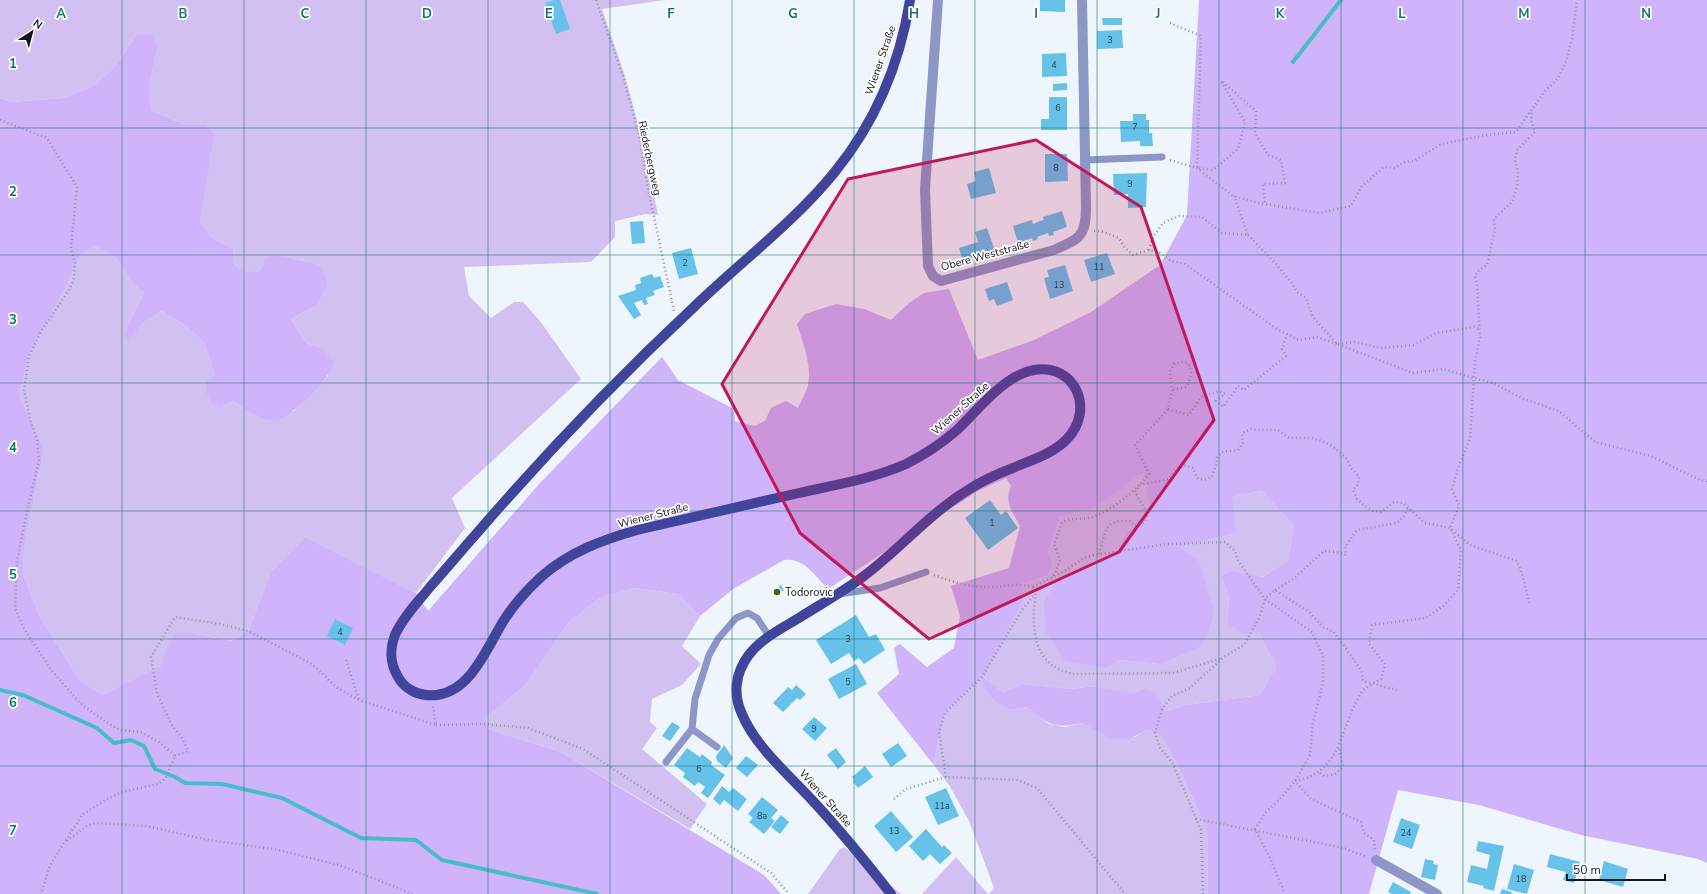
<svg xmlns="http://www.w3.org/2000/svg" width="1707" height="894" viewBox="0 0 1707 894" font-family="'Nunito Sans',sans-serif">
<style>
.green{fill:#d2c0f2}
.forest{fill:#cfb3fb;fill-rule:evenodd}
.lines{fill:none;stroke-linecap:round;stroke-linejoin:round}
.stream{stroke:#48bdc7;stroke-width:4}
.building{fill:#66c2e9}
.path{stroke:#90959c;stroke-width:2.5;stroke-dasharray:1 3;stroke-linecap:butt}
.lane{stroke:#8e96c7;stroke-width:7}
.street{stroke:#8e96c7;stroke-width:10}
.primary{stroke:#41449b;stroke-width:10}
.marked{fill:#c2185b;fill-opacity:0.2;stroke:#c2185b;stroke-width:3;stroke-linejoin:round}
.grid{fill:none;stroke:#0f766e;stroke-width:1;stroke-opacity:0.55}
.poi-dot{fill:#416115;stroke:#fff;stroke-width:1.5}
.labels{text-anchor:middle;stroke-width:3.5;stroke-linejoin:round;paint-order:stroke}
.number-label{font-size:9px;fill:#274250}
.street-label{font-size:11px;fill:#12171d;stroke:#fff}
.poi-label{font-size:11px;fill:#12171d;stroke:#fff;text-anchor:start}
.grid-label{font-size:13px;text-anchor:middle;font-weight:bold;fill:#0f766e;stroke:#fff;stroke-width:3.5;stroke-linejoin:round;paint-order:stroke}
</style>
<rect width="100%" height="100%" fill="#eff5fc"/>
<path class="green" d="M0 0H665L602 9 625 76 642 139 658 215 646 214 615 221V237L591 262 464 267 469 296 491 318 514 302H523L540 321 581 379 452 498 465 528 416 593 305 537 271 572 248 631 231 641 192 633 165 651 163 665 102 695 79 679 40 617 23 575 24 548 44 449 19 395 29 355 61 297 81 255 95 246 115 257 131 281 144 293 129 322 124 335 129 339 143 323 161 311 186 326 204 343 215 375 221 407 233 401 260 417 294 411 328 376 320 347 306 343 291 319 316 306 310 262 293 259 264 260 260 271 244 274 235 265 233 249 211 237 200 222 203 195 211 154 205 125 183 124 151 110 150 82 158 46 137 34 116 65 94 86 62 98 11 102 0 98Z
M1143 471 1149 506 1122 539 1123 551 1055 583 1118 660 1160 664 1179 546 1232 497 1262 491 1294 526 1288 560 1263 577 1231 570 1221 576 1229 598 1227 623 1259 632 1269 654 1274 658 1276 667 1260 695 1185 705 1166 711 1161 701 1093 686 1072 689 1022 684 1003 692 982 678 1011 710 1027 707 1049 724 1065 727 1083 723 1135 737 1147 730 1160 735 1177 763 1207 831 1208 894H989L994 888 969 821 949 785 933 764 945 713 982 677 1022 584 1047 576 1053 565 1048 553 1060 517 1095 508Z
M635 588 678 594 700 616 682 646 701 664 682 685 652 699 650 722 657 728 642 749 707 804 690 829 561 752 488 729 485 718 525 686 568 623 600 598Z
M844 847 901 894H808L840 849Z
M956 857 988 894H922Z"/>
<path class="forest" d="M1199 0H1707V863L1698 859 1581 835 1479 805 1398 790 1369 894H1208L1207 831 1177 763 1160 735 1147 730C1118 747 1109 737 1083 723 1053 729 1050 725 1027 707L1011 710 995 701 985 688 982 677 945 713 933 764 877 693 899 674 894 648 900 644 927 667 954 648 960 616 951 586 1009 568 1020 526C1012 511 1004 503 1011 486L1006 478 976 492 828 589C815 576 804 557 784 560L733 589 700 616 678 594 635 588 600 598 568 623 525 686 485 718 488 729 561 752 764 875 781 894H0V98L11 102 62 98 94 86 116 65 137 34 151 35 158 46 150 82 151 110 183 124 205 125 214 134 200 222 211 237 233 249 235 265 244 273 260 271 264 260 272 255 310 262 322 267 327 284 316 306 291 319 306 343 320 347 334 362C332 366 330 372 327 376 320 387 289 419 276 420 260 421 246 409 233 401L221 407 211 403 206 391V381L215 375 204 343 186 326 161 311 143 323 129 340 124 335 129 322 144 293 131 281 115 257 95 246 81 255 61 297 29 355 19 395 44 449 24 548 23 575 40 617 79 679 102 695 162 665 165 651 175 634 192 633 231 641 248 631 271 572 305 537 416 593 428 611 540 483 662 357 678 380 734 409 735 421 754 426 765 421 771 408 786 401 798 408C801 401 806 393 808 385 812 365 803 343 797 324L805 314 836 304 864 309 891 320 909 303 924 293 949 289 978 360 1034 340 1091 312 1160 265 1187 215ZM1143 472 1149 506 1122 539V551L1055 583 1044 603 1046 632 1065 661 1107 668 1118 660 1160 664 1200 647 1208 635 1214 610 1199 561 1179 547 1236 532 1232 497 1262 491 1294 526 1288 560 1263 577 1231 570 1221 576 1229 598 1227 623 1245 635 1259 632 1269 654 1274 658 1276 667 1260 695 1185 705 1166 711 1161 701 1146 688 1134 694 1093 686 1072 689 1022 684 1003 692 982 677 1023 601 1022 584 1047 576 1053 565 1048 553 1060 517 1095 508Z"/>
<g class="lines">
<path class="stream" d="M1293 62 1341 0
M0 690 23 695 97 728 114 743 131 740 144 746 155 769 175 777 185 783 222 784 282 798 361 838 416 840 442 860 597 894"/>
</g>
<path class="building" d="M554 0H560L570 29 556 34 545 3Z
M1040 0H1065V12L1040 11Z
M1102 18H1122V25H1103Z
M1122 30 1123 48 1097 49V31Z
M1066 53 1067 76 1042 77V54Z
M1067 83V90L1053 91V84Z
M1049 97H1067V130H1041V119H1049Z
M1133 114H1146V120H1149V133H1152L1153 146H1140V141L1121 142 1120 121H1133Z
M1045 154H1067L1068 181 1045 182Z
M989 168 996 193 971 199 967 184 976 181 974 172Z
M1147 173 1146 207 1128 208V194L1114 195 1113 174Z
M1062 211 1067 227 1053 232 1054 235 1049 236 1048 233 1037 237 1038 239 1033 241 1032 238 1018 243 1013 226 1032 220 1033 224 1040 221 1044 220 1043 217Z
M643 221 645 243 632 244 630 222Z
M987 228 995 251 963 261 959 248 978 242 975 232Z
M691 248 698 274 679 279 672 253Z
M1107 253 1115 274 1091 282 1084 260Z
M1065 265 1073 291 1050 299 1044 278 1049 277 1047 270Z
M652 274 654 278 660 276 664 287 653 291 655 295 646 298 648 304 644 305 642 300 634 303 641 315 634 319 618 296 636 290 635 285 641 283 640 278Z
M1007 282 1013 300 997 306 994 299 989 301 985 289Z
M990 500 1001 515 1006 511 1018 528 988 550 965 518Z
M781 585 784 590 777 595 774 591Z
M856 615 869 637 876 634 885 650 864 664 859 658 854 661 849 653 831 664 816 640Z
M335 619 353 628 345 645 327 636Z
M856 664 867 684 839 699 828 679Z
M796 685 806 694 800 700 797 698 783 712 773 703 788 687 792 690Z
M814 717 827 728 815 741 802 729Z
M672 722 680 727 670 741 662 736Z
M898 743 907 756 891 767 882 754Z
M724 745 733 758 726 768 717 761 716 756Z
M687 748 700 757 702 754 712 762 711 765 725 775 708 798 701 793 705 787 698 782 695 786 683 777 685 773 674 765Z
M836 748 846 762 838 769 827 755Z
M746 756 758 765 747 777 736 768Z
M865 766 873 777 858 788 853 782 854 780 852 777Z
M722 786 729 792 733 788 747 799 738 811 724 800 720 805 713 799Z
M946 788 959 816 938 825 925 797Z
M762 797 778 810 771 818 775 821 764 834 749 822 753 818 748 814Z
M891 811 913 837 896 852 874 826Z
M781 815 789 822 780 834 771 827Z
M1401 818 1420 825 1412 849 1393 842Z
M926 829 942 847 944 845 952 853 940 864 930 854 923 861 909 846Z
M1478 841 1504 846 1494 891 1483 888 1484 886 1467 882 1471 865 1487 869 1490 855 1476 851Z
M1550 854 1580 862 1574 883 1563 880 1566 872 1547 867Z
M1425 859 1434 861 1433 864 1438 865 1435 880 1421 877Z
M1604 861 1628 869 1623 887 1599 880Z
M1514 864 1534 870 1527 894 1507 889Z
M1393 882 1411 892 1410 894H1392L1388 892Z
M1502 889 1512 892 1511 894H1500Z"/>
<g class="lines">
<path class="path" d="M596 0 623 76 640 139 647 184 674 311
M1170 23 1201 36 1197 168 1213 170 1238 149 1245 122 1221 81
M1223 82 1256 111 1255 133 1268 155 1281 160 1285 183 1263 184 1265 204
M0 120 47 138 77 187 71 247 75 263 74 278 69 290 42 330 29 356 24 390 30 419 37 439 39 461 29 502 17 561 15 608 24 629 52 671 81 704 106 722 120 730 141 732 159 742 175 756 166 777 159 784 122 792 105 800 82 815 50 865 41 894
M1170 160 1197 168 1233 196 1259 203 1319 213 1351 206 1361 187 1384 167 1395 168 1404 162 1414 161 1441 144 1486 135 1516 132 1545 91 1558 78 1566 62 1572 39 1577 0
M1094 231H1101L1119 238 1125 248 1133 255 1149 250 1160 253 1171 261 1185 264 1277 329 1299 340 1317 337 1337 344
M1248 235 1276 264 1292 283 1297 292 1306 298 1313 317 1337 344 1413 373 1443 369 1495 384 1524 399 1559 411 1595 442 1651 456 1700 480 1707 481
M1149 250 1153 237 1163 223 1179 216 1202 217 1222 233 1248 235 1234 196
M1338 344 1354 342 1381 348 1414 345 1436 333 1474 327 1480 329
M1168 409 1189 415 1201 397 1220 391 1225 394 1216 401 1223 407 1238 386 1244 390 1286 356 1282 349 1287 334
M1099 554 1106 529 1111 524 1119 521H1130L1135 526 1145 522 1147 513 1135 492 1140 485 1169 479 1175 469 1184 465 1193 468 1197 478 1204 480 1212 477 1217 462 1216 459 1222 452 1238 450 1243 443 1242 433 1251 429 1258 430H1278L1289 438H1311L1325 442 1335 448 1346 458 1351 468 1359 476 1358 485 1353 490 1357 499 1365 506 1373 511 1381 512 1394 502 1403 503 1425 523 1450 528 1470 545 1517 561 1523 577 1529 603
M934 575C950 581 966 586 983 587 999 588 1017 582 1033 587 1037 594 1035 600 1034 608 1033 631 1035 657 1058 669 1062 672 1068 672 1073 674L1173 673 1223 658
M1054 576 1060 560 1054 544 1062 522C1074 517 1083 520 1093 517 1112 510 1137 490 1149 474L1135 445 1168 409 1172 390 1170 371 1174 364 1181 362 1188 363C1193 372 1191 378 1186 387L1172 390
M1033 587 1065 571 1084 558 1094 555 1168 544 1225 542 1235 551 1237 559 1265 599 1312 632 1323 656V683L1313 722 1310 755 1295 781 1280 799 1265 813 1255 829 1270 858 1285 894
M1275 590 1292 580 1324 551 1336 552 1346 555 1345 547 1357 530 1397 523 1404 516 1408 508
M346 660 359 700
M436 725 485 724 528 728 583 749 771 873 789 894
M175 756 188 751 182 738 171 724 157 693 151 657 175 617 220 624 248 631 312 664 336 687 359 700 436 725 433 706
M1320 773 1325 776 1335 774 1343 767 1339 746
M946 777 939 732 945 713 982 677 1022 610 1035 594
M894 799 906 789 946 777 1018 780 1037 788 1125 894
M1196 819 1344 848 1367 857
M67 841 88 825 97 823 147 826 208 840 274 849 339 865 413 894
M1375 849 1374 840 1364 833 1361 822 1311 799 1295 781C1343 773 1340 726 1361 693 1364 687 1375 683 1381 679L1385 664 1369 644 1372 625 1426 618 1443 606 1458 590 1461 550 1450 528 1459 506 1452 489 1458 468 1470 439 1475 362 1480 337 1477 284 1475 276 1478 271 1487 265 1495 230 1494 219 1512 202 1517 187 1518 172 1515 160 1517 150 1535 132 1531 121 1532 110
M1203 894 1201 830 1173 764 1160 748 1155 733 1162 709 1172 696 1190 688 1224 657 1244 645 1259 618 1265 599 1275 590 1309 612 1323 627 1334 632 1361 670 1363 681 1397 690"/>
<path class="lane" d="M1085 160 1162 157
M839 594 880 588 926 572
M692 729 717 747
M666 762 692 729 695 699 709 655 718 639 736 618 748 613 757 618 769 636"/>
<path class="street" d="M938 0 925 189 928 266 933 276 941 281 1054 250C1080 239 1086 236 1086 207L1082 0
M1376 860 1437 894"/>
<path class="primary" d="M891 894C866 862 840 830 812 800 788 774 755 746 742 714 733 695 735 674 748 656 761 638 783 628 802 616 823 603 844 591 864 576 900 549 930 513 968 490 982 481 997 474 1013 468 1031 460 1053 454 1067 439 1095 410 1076 363 1034 370 1004 375 978 410 957 430 942 443 924 455 906 464 872 479 834 485 799 493 745 505 691 518 637 530 602 540 569 552 541 577 528 589 516 602 506 617 488 644 473 690 437 695 420 697 404 690 397 675 390 663 390 648 395 635 403 617 418 602 430 587 446 569 461 551 477 533 546 453 619 377 696 305 742 261 794 222 834 173 875 123 900 63 910 0"/>
</g>
<path class="marked" d="M1036 140 1141 207 1214 420 1119 552 929 639 800 533 722 384 848 179Z"/>
<path class="grid" d="M122 0V894M244 0V894M366 0V894M488 0V894M610 0V894M732 0V894M854 0V894M975 0V894M1097 0V894M1219 0V894M1341 0V894M1463 0V894M1585 0V894M0 128H1707M0 255H1707M0 383H1707M0 511H1707M0 639H1707M0 766H1707"/>
<circle class="poi-dot" cx="777" cy="592" r="4"/>
<g class="labels">
<g class="number-label">
<text x="1110" y="43">3</text>
<text x="1054" y="68">4</text>
<text x="1058" y="111">6</text>
<text x="1135" y="130">7</text>
<text x="1056" y="171">8</text>
<text x="1130" y="187">9</text>
<text x="685" y="266">2</text>
<text x="1099" y="270">11</text>
<text x="1059" y="288">13</text>
<text x="992" y="526">1</text>
<text x="340" y="635">4</text>
<text x="848" y="642">3</text>
<text x="848" y="685">5</text>
<text x="814" y="732">9</text>
<text x="699" y="772">6</text>
<text x="942" y="809">11a</text>
<text x="762" y="819">8a</text>
<text x="894" y="834">13</text>
<text x="1406" y="836">24</text>
<text x="1521" y="882">18</text>
</g>
<g class="street-label">
<text transform="translate(880 60) rotate(-71)" y="4">Wiener Straße</text>
<text transform="translate(650 158) rotate(78)" y="4">Riederbergweg</text>
<text transform="translate(985 255) rotate(-15)" y="4">Obere Weststraße</text>
<text transform="translate(960 408) rotate(-42)" y="4">Wiener Straße</text>
<text transform="translate(653 515) rotate(-14)" y="4">Wiener Straße</text>
<text transform="translate(826 798) rotate(48)" y="4">Wiener Straße</text>
</g>
<g class="poi-label">
<text x="785" y="596">Todorovic</text>
</g>
</g>
<g class="grid-label">
<text x="61" y="18">A</text>
<text x="183" y="18">B</text>
<text x="305" y="18">C</text>
<text x="427" y="18">D</text>
<text x="549" y="18">E</text>
<text x="671" y="18">F</text>
<text x="793" y="18">G</text>
<text x="914" y="18">H</text>
<text x="1036" y="18">I</text>
<text x="1158" y="18">J</text>
<text x="1280" y="18">K</text>
<text x="1402" y="18">L</text>
<text x="1524" y="18">M</text>
<text x="1646" y="18">N</text>
<text x="13" y="68">1</text>
<text x="13" y="196">2</text>
<text x="13" y="324">3</text>
<text x="13" y="452">4</text>
<text x="13" y="579">5</text>
<text x="13" y="707">6</text>
<text x="13" y="835">7</text>
</g>
<g transform="translate(32 32) rotate(36)" stroke="#ffffff" stroke-width="3" paint-order="stroke">
<path d="M0-3L7 15L0 10L-7 15Z" fill="#12171d"/>
<text y="-6" font-size="11" font-weight="bold" text-anchor="middle" fill="#12171d">N</text>
</g>
<path d="M1567 874v6h98v-6" fill="none" stroke="#12171d" stroke-width="2"/>
<text x="1573" y="874" font-size="12" fill="#12171d" stroke="#ffffff" stroke-width="3" paint-order="stroke">50 m</text>
</svg>
